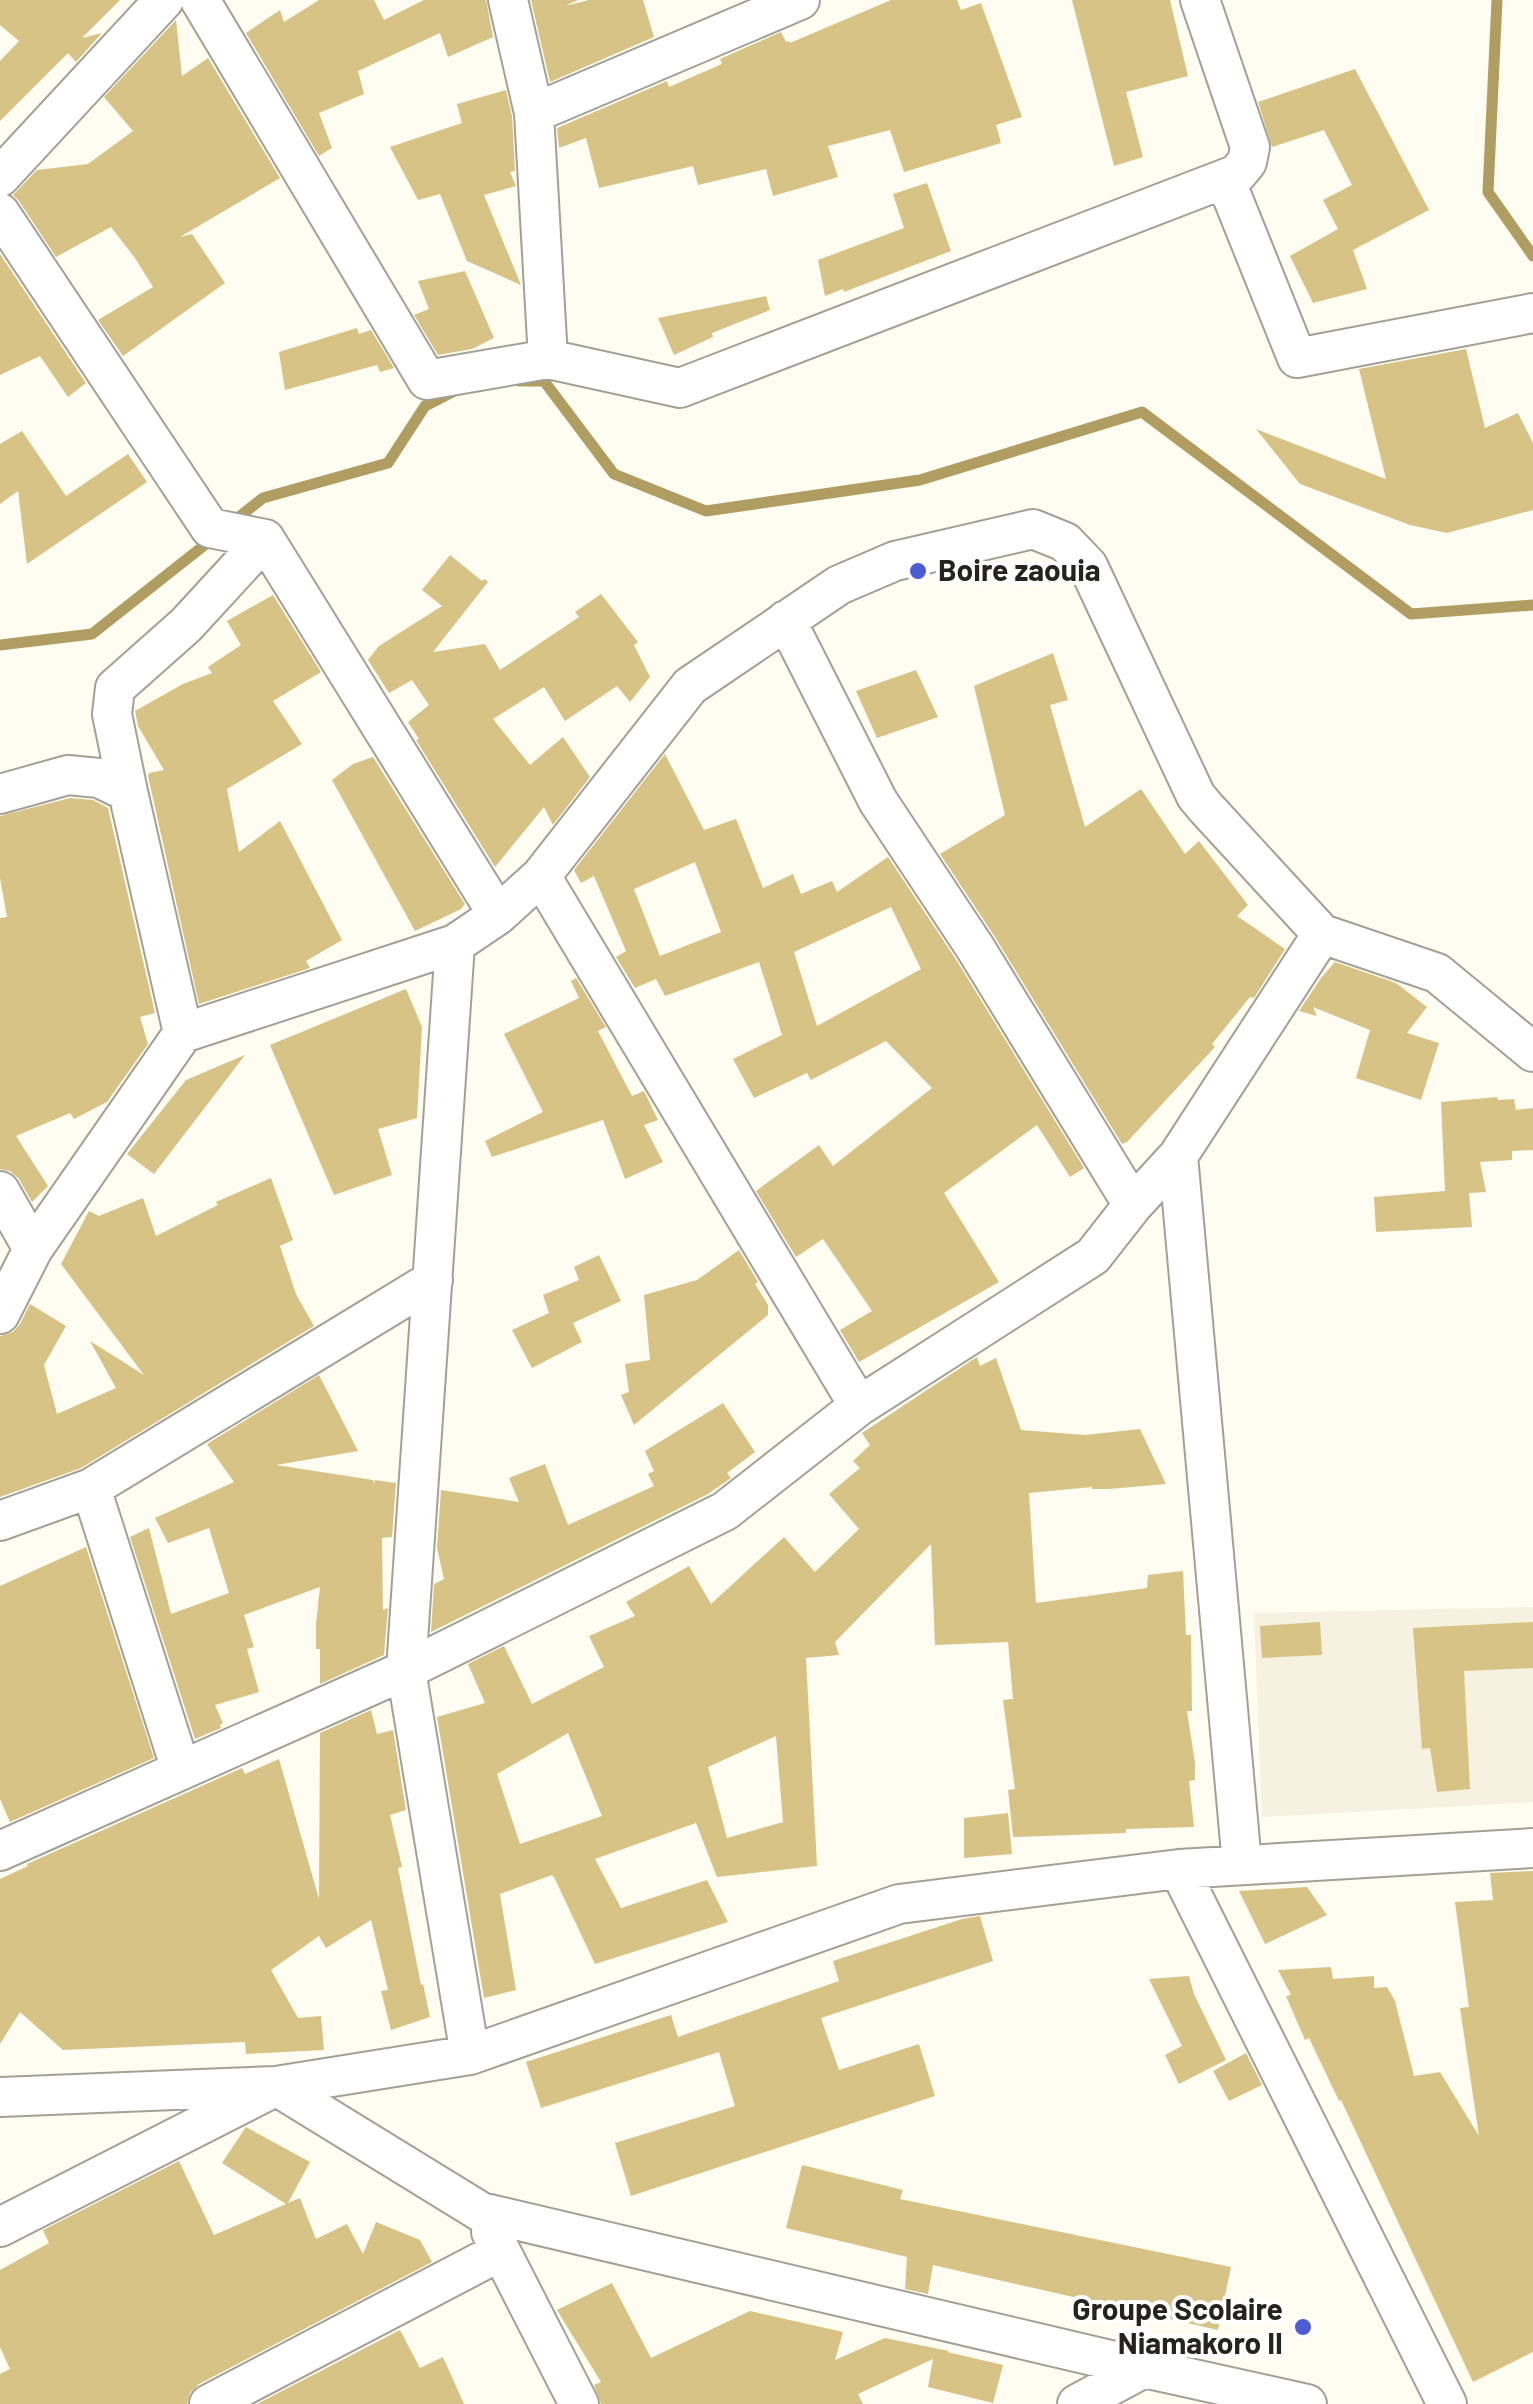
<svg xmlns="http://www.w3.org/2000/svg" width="1533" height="2404" viewBox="0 0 1533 2404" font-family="Barlow,sans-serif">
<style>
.built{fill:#f6f1e0}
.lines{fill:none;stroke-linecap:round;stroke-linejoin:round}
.stream{stroke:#b09d61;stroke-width:11}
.building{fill:#d6c385;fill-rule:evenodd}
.street-casing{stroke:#a2a097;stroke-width:42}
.street{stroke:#fff;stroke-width:38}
.poi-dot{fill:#4c5cd1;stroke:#fff;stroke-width:4}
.labels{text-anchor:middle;stroke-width:8;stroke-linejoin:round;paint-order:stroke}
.poi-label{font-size:30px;font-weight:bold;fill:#252320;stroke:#fff;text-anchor:start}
</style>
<rect width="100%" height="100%" fill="#fffcf2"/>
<path class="built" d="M1533 1607V1802L1262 1817 1254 1613Z"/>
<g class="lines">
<path class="stream" d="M1497 0 1488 192 1533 256
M520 381H544L614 474 706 511 920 480 1142 412 1411 614 1533 605
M230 524 263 498 388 463 425 406 458 389
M0 645 92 634 216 536"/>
</g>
<path class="building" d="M0 0H120L82 38 102 33 76 62 68 53 0 121V61L19 41 0 25Z
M319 0H374L384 20 424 0H486L493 37 448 57 440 33 358 71 364 94 319 113 332 148 319 156 246 33 280 10 284 22Z
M531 0H578L565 6 589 0H643L654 37 550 82Z
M891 0H957L961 10 981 3 1022 117 996 125 1001 143 904 172 890 130 828 146 838 177 773 196 766 169 698 185 693 166 599 188 586 138 559 148 557 128 667 81 669 87 722 64 720 59 781 32 786 42 789 41 790 43Z
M1072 0H1170L1188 76 1126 92 1143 157 1114 166Z
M176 20 182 76 208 58 280 178 180 237 192 234 225 283 123 356 98 320 153 287 135 258 111 227 56 257 19 201 13 195 37 170 88 164 133 131 104 97Z
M1355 69 1429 210 1353 250 1367 289 1313 303 1290 256 1338 229 1323 200 1352 185 1324 130 1272 147 1258 102Z
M506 90 512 116 515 171 510 172 516 186 484 195 521 285 467 261 440 194 418 200 390 147 462 123 457 104Z
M927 183 951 251 844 292 843 289 825 296 818 260 904 228 893 194Z
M0 254 86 383 68 397 40 356 0 375Z
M465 271 494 338 472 349 438 355 414 315 429 309 418 281Z
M766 296 770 310 712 333 713 337 674 355 658 318Z
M357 328 359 334 371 330 394 368 380 372 377 365 285 390 279 352Z
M1466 349 1485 428 1518 413 1533 443V510L1447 533 1410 525 1300 484 1256 429 1386 479 1359 369Z
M22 431 66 496 128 454 147 482 27 564 18 491 0 504V444Z
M450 555 482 581 485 579 488 582 433 652 485 644 500 670 579 617 575 612 601 594 638 642 634 645 650 677 630 702 617 686 565 721 544 687 493 719 530 765 563 737 590 777 553 825 544 807 495 867 416 740 419 739 408 722 429 705 412 680 389 693 368 660 379 646 442 606 422 590Z
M273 595 321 672 273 701 302 744 227 789 239 852 280 821 342 940 306 961 310 968 199 1004 148 776 149 773 164 770 138 726 135 711 183 684 212 673 208 667 241 645 227 621Z
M1053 653 1068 700 1050 705 1085 827 1141 789 1185 854 1199 841 1248 905 1237 916 1285 949 1254 998 1250 997 1212 1044 1215 1047 1127 1142 1122 1144 995 937 940 854 1005 815 974 686Z
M916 670 938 717 877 738 856 691Z
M665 754 704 830 736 819 763 888 793 874 801 894 832 881 837 892 888 857 957 961 1084 1168 1070 1177 1037 1125 944 1193 999 1282 859 1362 840 1330 872 1311 823 1239 796 1257 756 1191 819 1145 833 1166 932 1088 886 1041 811 1080 807 1073 754 1098 733 1059 782 1035 759 962 665 996 656 979 635 988 616 957 626 951 594 876 581 883 574 870ZM695 862 721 932 660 956 634 889ZM891 907 921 969 817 1026 794 952Z
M373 757 465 904 461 909 415 931 332 780 353 764Z
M70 798 93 800 108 808 155 1013 140 1017 148 1044 107 1102 74 1119 70 1113 16 1136 48 1186 32 1202 19 1179 10 1171 0 1169V918L7 917 0 878V816Z
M1335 962 1396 983 1427 1007 1407 1033 1439 1043 1421 1100 1356 1078 1370 1030 1313 1007 1317 1016 1299 1011 1321 978Z
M576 978 606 1027 598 1031 632 1096 644 1091 658 1120 644 1125 663 1162 625 1179 603 1120 492 1157 485 1141 543 1112 504 1034 579 998 571 981Z
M406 989 422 1027 417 1118 378 1129 392 1175 334 1195 270 1045Z
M245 1055 154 1174 127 1154 186 1080Z
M1497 1097 1498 1100 1514 1099 1516 1110 1533 1108V1150L1512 1151V1160L1480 1162 1486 1192 1469 1193 1472 1227 1376 1232 1374 1197 1445 1191 1441 1102Z
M271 1178 293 1240 280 1246 296 1294 314 1326 81 1468 0 1497V1336L13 1332 20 1324 30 1304 66 1326 44 1365 57 1414 116 1388 90 1341 144 1375 61 1264 89 1211 99 1216 143 1198 156 1236 218 1205 216 1202Z
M739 1250 758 1282 755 1284 768 1305V1315L634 1425 621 1395 629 1392 625 1364 650 1360 644 1295 697 1280Z
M599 1255 621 1301 573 1323 582 1342 532 1368 512 1330 549 1313 543 1295 579 1280 574 1267Z
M977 1357 980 1366 996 1358 1021 1430 1085 1435 1140 1429 1166 1484 1109 1489H1092V1487L1029 1493 1036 1603 1147 1588 1148 1575 1183 1571 1186 1635H1191L1192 1711H1187L1195 1763V1780L1189 1781 1194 1827 1126 1829V1833L1013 1837 1008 1790 1015 1789 1003 1700 1013 1699 1008 1642 935 1645 931 1544 835 1642 839 1655 806 1658 817 1866 717 1877 696 1823 595 1859 621 1908 707 1880 728 1922 595 1964 554 1877 552 1875 500 1894 516 1990 484 1998 437 1717 485 1703 468 1664 504 1646 532 1704 604 1667 589 1636 635 1616 626 1602 689 1566 711 1604 784 1537 815 1572 859 1529 829 1494 860 1468 853 1461 870 1445 862 1433ZM568 1733 602 1816 520 1844 497 1774ZM776 1736 783 1822 727 1838 708 1767Z
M319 1375 358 1451 276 1465 373 1480 375 1484V1480L396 1483 392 1537 382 1538 383 1610 388 1608 384 1655 320 1684V1649H316V1624L320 1587 244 1615 254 1647 247 1649 259 1692 215 1705 223 1723 220 1725 221 1728 195 1739 130 1537 149 1528 171 1614 229 1593 209 1528 168 1543 155 1518 234 1482 207 1444Z
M723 1403 755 1452 727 1473 731 1478 708 1494 431 1632 434 1584 444 1579 437 1548 441 1490 519 1502 509 1478 545 1464 568 1525 654 1486 648 1474 654 1471 645 1451Z
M86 1547 154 1758 10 1822 0 1799V1586Z
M1320 1622 1322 1655 1262 1658 1260 1626Z
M1533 1622V1668L1464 1671 1470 1789 1437 1792 1430 1748 1422 1749 1413 1628Z
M371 1710 377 1734 393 1730 406 1810 390 1815 402 1867 398 1868 421 1985 423 1984 430 2017 391 2030 381 1991 388 1990 371 1920 326 1948 319 1936 271 1970 298 2018 321 2016 324 2050 246 2054 245 2042 63 2050 20 2012 0 2044V1879L28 1866 27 1864 242 1768 245 1774 279 1759 319 1899 320 1733Z
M1008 1813 1012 1854 964 1858V1818Z
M1533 1871V2352L1473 2382 1341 2100 1339 2101 1309 2038 1305 2040 1286 1996 1291 1995 1278 1970 1331 1967 1333 1979 1374 1976V1988L1387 1987 1395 2001 1414 2076 1440 2072 1479 2136 1460 2008 1469 2007 1455 1902 1493 1900 1490 1873Z
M1307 1887 1327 1915 1265 1944 1239 1891Z
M980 1916 993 1961 821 2018 839 2070 919 2044 935 2096 631 2196 615 2143 735 2106 719 2052 541 2108 526 2062 671 2015 678 2037 839 1981 833 1961 962 1919Z
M1189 1976 1194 1994 1226 2060 1179 2084 1165 2055 1182 2046 1149 1979Z
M1246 2053 1262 2085 1229 2101 1213 2071Z
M246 2127 310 2162 288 2203 300 2198 316 2239 347 2224 363 2254 376 2222 420 2240 432 2262 199 2384 190 2393 187 2404H0V2374L10 2369 0 2347V2270L49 2243 43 2230 179 2161 214 2235 286 2204 222 2163Z
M802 2165 903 2190 900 2199 1231 2267 1218 2330 933 2265 928 2294 905 2289 907 2257 786 2228Z
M612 2283 651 2358 750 2311 843 2332 835 2360 885 2338 949 2351 947 2352 1003 2365 993 2403 928 2387 933 2359 858 2394 863 2404H601L594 2385 601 2382 557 2310Z
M400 2330 420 2368 443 2357 464 2404H257Z"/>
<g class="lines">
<defs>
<path id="street" d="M200 0 427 380 548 359
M508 0 534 113 548 359 680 388 1237 174 1247 162 1250 147 1200 0
M534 113 800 0
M0 177 164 0
M1225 179 1297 358 1533 313
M0 213 210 528 265 539 186 625 115 688 112 714 128 792
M265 539 498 915
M786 620 878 801 976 949 1133 1205
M0 794 68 775 99 778 128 792 183 1033
M541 876 859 1406
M455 944 406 1670 470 2055
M1178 1156 1242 1864
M0 1191 33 1249
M0 1314 33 1249 183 1033 455 944 498 915 541 876 690 686 839 585 895 561 1033 529 1065 542 1088 566 1196 796 1207 809 1322 934 1437 973 1533 1052
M91 1488 181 1770
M0 1521 91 1488 433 1280
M0 1851 406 1670 725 1511 859 1406 1093 1256 1133 1205 1178 1156 1322 934
M1179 1869 1447 2404
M276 2086 481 2212 1144 2368 1307 2404
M0 2097 276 2086 470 2055 899 1904 1179 1869 1533 1848
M0 2227 265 2092
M491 2232 579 2404
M209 2404 501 2251
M1077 2404 1144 2368"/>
</defs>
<use href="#street" class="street-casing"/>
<use href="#street" class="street"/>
</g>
<g class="poi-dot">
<circle cx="918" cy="571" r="10"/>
<circle cx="1303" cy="2327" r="10"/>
</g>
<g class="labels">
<g class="poi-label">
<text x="938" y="581">Boire zaouia</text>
<text x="1283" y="2320" text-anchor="end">Groupe Scolaire<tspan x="1283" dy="34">Niamakoro II</tspan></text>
</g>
</g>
</svg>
